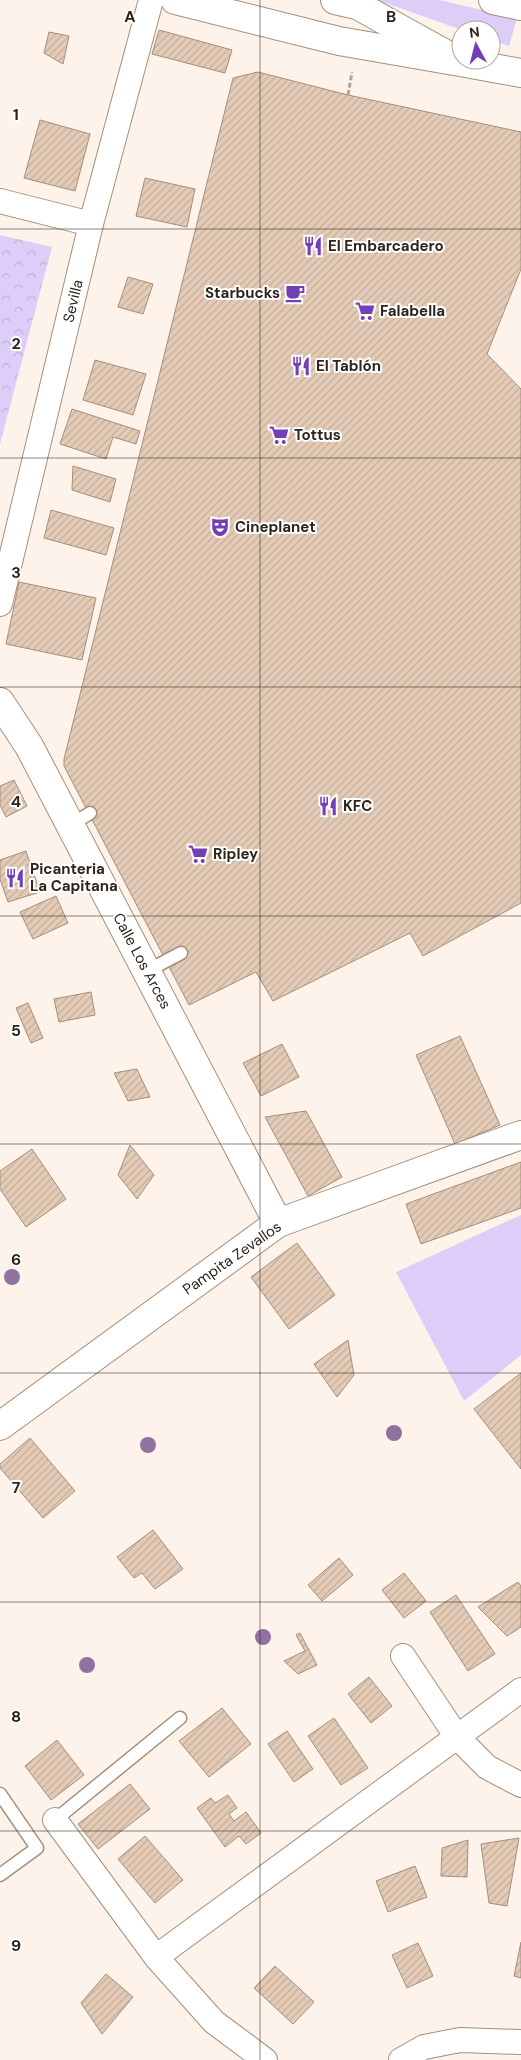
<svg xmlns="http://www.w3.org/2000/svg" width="521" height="2060" viewBox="0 0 521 2060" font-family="'DM Sans',sans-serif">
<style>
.green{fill:#dccef9}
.park{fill:url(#park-crowns)}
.building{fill:url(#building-hatch);stroke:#a58f7a}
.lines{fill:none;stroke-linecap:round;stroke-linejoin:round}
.service-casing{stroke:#a58f7a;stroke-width:15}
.minor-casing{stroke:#a58f7a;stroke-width:26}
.tertiary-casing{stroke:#a58f7a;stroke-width:30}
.primary-casing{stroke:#a58f7a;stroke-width:30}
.path{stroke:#aea59c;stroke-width:3;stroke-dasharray:5 2.5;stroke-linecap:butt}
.service{stroke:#fff;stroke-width:12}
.minor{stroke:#fff;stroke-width:24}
.tertiary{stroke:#fff;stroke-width:28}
.primary{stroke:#fff;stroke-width:28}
.tree{fill:#90729f}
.grid{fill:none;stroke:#2d241c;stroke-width:1;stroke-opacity:0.55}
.labels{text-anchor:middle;stroke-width:4;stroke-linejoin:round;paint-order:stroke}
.poi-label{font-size:15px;font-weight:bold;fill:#2d241c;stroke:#fff;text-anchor:start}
.street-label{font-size:15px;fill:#2d241c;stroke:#fff}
.grid-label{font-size:16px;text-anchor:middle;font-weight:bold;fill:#2d241c;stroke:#fff;stroke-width:4;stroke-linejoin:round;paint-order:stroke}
</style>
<defs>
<pattern id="park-crowns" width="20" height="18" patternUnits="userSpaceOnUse" patternTransform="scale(1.25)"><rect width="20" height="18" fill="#dccef9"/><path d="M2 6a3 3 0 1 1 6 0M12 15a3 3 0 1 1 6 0" fill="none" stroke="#bdb1d5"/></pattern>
<pattern id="building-hatch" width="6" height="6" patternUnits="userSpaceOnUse" patternTransform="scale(1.25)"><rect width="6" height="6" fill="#e3cbb6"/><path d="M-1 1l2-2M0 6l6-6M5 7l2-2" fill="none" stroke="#c3ae9c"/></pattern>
</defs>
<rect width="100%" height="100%" fill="#fdf3ea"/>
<path class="green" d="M377 0H439L517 18 509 46 491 40V30H462Z
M521 1215V1355L464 1401 396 1272Z"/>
<path class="park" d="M0 235 52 247 0 444Z"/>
<path class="building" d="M159 30 232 50 225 73 152 54Z
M49 32 69 36 63 64 44 53Z
M258 72 348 95 521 132V269L487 354 521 389V903L423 956 410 933 273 1001 256 972 189 1005 64 766V759L233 78Z
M40 120 90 134 75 191 24 178Z
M145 178 195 189 187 227 136 216Z
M128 277 153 284 143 314 118 307Z
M95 360 146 374 133 415 83 400Z
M72 409 140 431 136 444 113 437 106 459 60 444Z
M73 466 116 479 110 502 72 490Z
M51 510 114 528 106 555 44 538Z
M19 582 96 598 82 660 6 644Z
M14 780 27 806 6 817 0 805V786Z
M26 851 40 892 8 902 0 879V860Z
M56 896 68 923 33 939 20 912Z
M91 992 95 1015 59 1022 54 999Z
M28 1003 43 1038 31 1043 16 1008Z
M460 1036 500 1125 455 1144 416 1055Z
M282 1044 299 1077 261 1096 243 1063Z
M137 1069 150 1097 128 1101 114 1073Z
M306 1111 342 1177 308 1196 265 1117Z
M130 1145 154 1175 137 1199 118 1175Z
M32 1149 66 1199 26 1227 0 1189V1171Z
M521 1162V1208L421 1244 406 1204Z
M297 1243 335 1295 289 1329 251 1277Z
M348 1340 354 1375 337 1397 314 1364Z
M521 1373V1469L474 1409Z
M30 1438 75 1491 43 1518 0 1468V1464Z
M153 1530 183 1569 155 1589 142 1573 134 1578 117 1557Z
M339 1558 353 1575 322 1601 308 1585Z
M404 1573 426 1601 404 1618 382 1590Z
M518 1582 521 1586V1627L507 1636 478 1607Z
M456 1595 495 1654 468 1671 430 1612Z
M300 1633 317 1665 298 1674 284 1661 305 1651 296 1635Z
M369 1677 392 1706 371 1723 348 1694Z
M222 1708 251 1744 209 1777 179 1741Z
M334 1718 368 1768 341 1785 308 1736Z
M287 1731 313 1769 294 1782 268 1744Z
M57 1740 84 1775 51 1800 25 1766Z
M130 1784 150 1809 98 1849 78 1824Z
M228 1795 237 1808 229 1814 234 1821 246 1812 261 1833 246 1844 239 1836 225 1847 197 1808 211 1798 215 1803Z
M145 1836 183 1880 155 1903 118 1859Z
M519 1838 507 1906 489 1903 481 1844Z
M468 1840 467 1877 441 1876 442 1848Z
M415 1866 427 1897 388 1912 376 1881Z
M521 1942V1978L514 1976Z
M418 1943 433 1976 407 1988 392 1955Z
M275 1966 314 2002 293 2024 254 1988Z
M106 1974 133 1997 102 2034 81 2003Z"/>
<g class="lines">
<defs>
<path id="service" d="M71 825 90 813
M147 971 181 953
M0 1794 37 1848 0 1875
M55 1820 180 1718"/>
<path id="minor" d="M0 201 91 224
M0 604 91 224 151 0
M403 1656 457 1737 487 1767 521 1785
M55 1820 156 1957 214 2022 265 2060
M156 1957 521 1690
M401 2060 424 2047 460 2040 521 2042"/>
<path id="tertiary" d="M0 702 29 746 278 1223
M0 1426 278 1223 521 1135"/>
<path id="primary" d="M175 0 339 41 460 62
M335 0 357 5 460 62 521 73
M493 0 521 6"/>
</defs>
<use href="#service" class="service-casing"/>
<use href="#minor" class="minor-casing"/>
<use href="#tertiary" class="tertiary-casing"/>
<use href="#primary" class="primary-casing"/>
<path class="path" d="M348 95 352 72"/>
<use href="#service" class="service"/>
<use href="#minor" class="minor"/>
<use href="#tertiary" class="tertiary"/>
<use href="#primary" class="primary"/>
</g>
<g class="tree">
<circle cx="12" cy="1277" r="8"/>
<circle cx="394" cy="1433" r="8"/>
<circle cx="148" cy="1445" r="8"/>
<circle cx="263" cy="1637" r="8"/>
<circle cx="87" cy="1665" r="8"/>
</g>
<path class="grid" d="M260 0V2060M0 229H521M0 458H521M0 687H521M0 916H521M0 1144H521M0 1373H521M0 1602H521M0 1831H521"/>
<defs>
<symbol id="restaurant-bare" viewBox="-9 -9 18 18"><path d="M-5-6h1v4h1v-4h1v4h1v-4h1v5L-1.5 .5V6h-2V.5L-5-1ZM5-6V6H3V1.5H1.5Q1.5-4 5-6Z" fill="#743fb6" stroke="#fff" stroke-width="2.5" paint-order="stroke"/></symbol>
<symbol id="cafe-bare" viewBox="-9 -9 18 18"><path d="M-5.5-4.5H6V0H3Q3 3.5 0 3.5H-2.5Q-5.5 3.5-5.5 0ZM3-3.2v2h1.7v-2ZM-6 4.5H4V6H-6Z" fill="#743fb6" stroke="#fff" stroke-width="2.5" paint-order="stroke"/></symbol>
<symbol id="supermarket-bare" viewBox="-9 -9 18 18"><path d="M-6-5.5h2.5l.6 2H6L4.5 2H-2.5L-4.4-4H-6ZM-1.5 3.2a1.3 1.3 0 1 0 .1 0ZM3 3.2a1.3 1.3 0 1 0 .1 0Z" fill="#743fb6" stroke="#fff" stroke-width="2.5" paint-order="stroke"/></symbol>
<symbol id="theatre-bare" viewBox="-9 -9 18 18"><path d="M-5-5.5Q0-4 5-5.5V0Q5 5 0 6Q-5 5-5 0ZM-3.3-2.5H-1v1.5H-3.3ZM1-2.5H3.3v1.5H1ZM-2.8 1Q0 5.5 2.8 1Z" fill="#743fb6" stroke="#fff" stroke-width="2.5" paint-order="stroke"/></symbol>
</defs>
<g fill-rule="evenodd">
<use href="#restaurant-bare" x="299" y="232" width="28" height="28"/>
<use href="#cafe-bare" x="281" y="279" width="28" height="28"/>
<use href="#supermarket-bare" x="351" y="297" width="28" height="28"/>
<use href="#restaurant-bare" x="287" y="352" width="28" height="28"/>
<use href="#supermarket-bare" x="265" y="421" width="28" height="28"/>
<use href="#theatre-bare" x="206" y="513" width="28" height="28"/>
<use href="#restaurant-bare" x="314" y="792" width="28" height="28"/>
<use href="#supermarket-bare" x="184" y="840" width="28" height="28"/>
<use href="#restaurant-bare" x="1" y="864" width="28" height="28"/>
</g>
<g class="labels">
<g class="poi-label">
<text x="328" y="251">El Embarcadero</text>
<text x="280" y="298" text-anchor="end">Starbucks</text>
<text x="380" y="316">Falabella</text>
<text x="316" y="371">El Tablón</text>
<text x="294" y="440">Tottus</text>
<text x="235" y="532">Cineplanet</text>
<text x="343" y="811">KFC</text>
<text x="213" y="859">Ripley</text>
<text x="30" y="874">Picanteria<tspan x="30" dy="17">La Capitana</tspan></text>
</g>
<g class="street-label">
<text transform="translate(73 301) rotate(-77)" y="5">Sevilla</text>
<text transform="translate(142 961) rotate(62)" y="5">Calle Los Arces</text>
<text transform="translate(232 1258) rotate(-35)" y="5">Pampita Zevallos</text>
</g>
</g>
<g class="grid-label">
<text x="130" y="22">A</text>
<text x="391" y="22">B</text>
<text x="16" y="120">1</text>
<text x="16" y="349">2</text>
<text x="16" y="578">3</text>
<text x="16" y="807">4</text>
<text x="16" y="1036">5</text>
<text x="16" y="1265">6</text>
<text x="16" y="1493">7</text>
<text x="16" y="1722">8</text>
<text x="16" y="1951">9</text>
</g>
<g transform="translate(476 45) rotate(353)"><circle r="24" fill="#ffffff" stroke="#aba7a4"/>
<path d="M0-4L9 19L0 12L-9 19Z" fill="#743fb6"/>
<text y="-8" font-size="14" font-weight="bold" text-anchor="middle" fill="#2d241c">N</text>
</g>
</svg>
